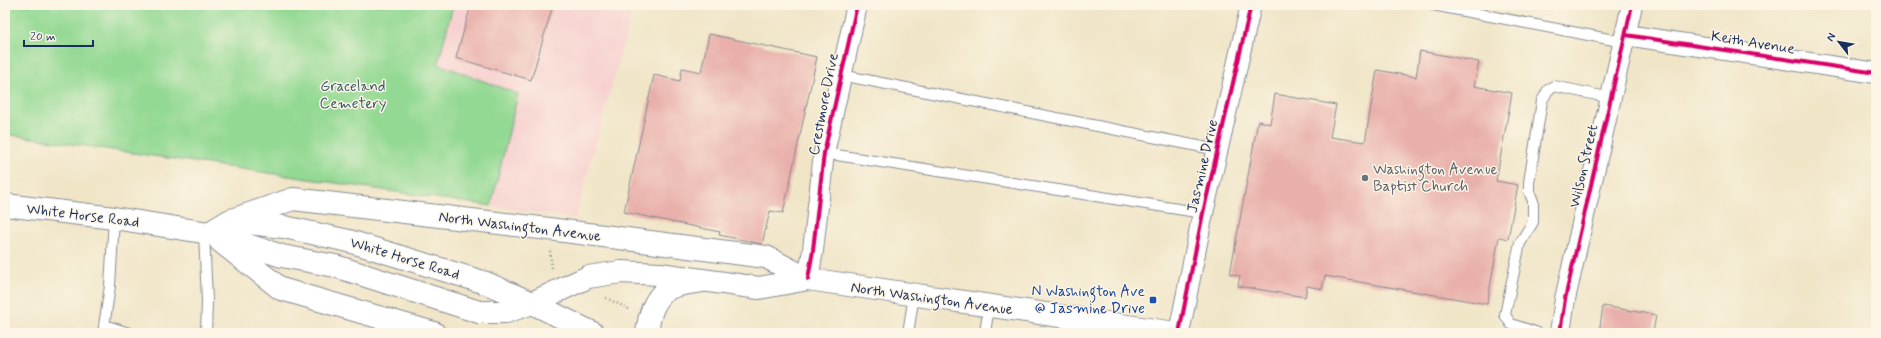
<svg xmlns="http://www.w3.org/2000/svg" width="1881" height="338" viewBox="0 0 1881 338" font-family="Mynerve,sans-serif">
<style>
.built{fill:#f7d0cf}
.green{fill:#93d993;stroke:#578478}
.building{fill:#e9b0ab}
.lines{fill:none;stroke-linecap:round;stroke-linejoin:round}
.lane-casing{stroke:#868a92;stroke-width:12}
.street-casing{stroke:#868a92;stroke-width:22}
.secondary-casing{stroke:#868a92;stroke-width:24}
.highway-casing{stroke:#868a92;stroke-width:24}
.path{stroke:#868a92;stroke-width:2.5;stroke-dasharray:1 3;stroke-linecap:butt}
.lane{stroke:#fff;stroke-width:10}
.street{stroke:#fff;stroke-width:20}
.secondary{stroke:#fff;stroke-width:22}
.highway{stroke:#fff;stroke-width:22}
.cycleway-casing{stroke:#fcf5e5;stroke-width:6}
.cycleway{stroke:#d6006c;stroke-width:4}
.worship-dot{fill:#6b7280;stroke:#fcf5e5;stroke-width:1.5}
.transit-dot{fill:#1a4fb4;stroke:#fcf5e5;stroke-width:1.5}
.labels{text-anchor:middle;stroke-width:3;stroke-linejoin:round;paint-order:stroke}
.street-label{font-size:15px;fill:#1b2f5e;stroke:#fcf5e5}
.park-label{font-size:15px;fill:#395a6b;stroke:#fcf5e5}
.worship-label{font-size:15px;fill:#5b616d;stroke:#fcf5e5;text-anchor:start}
.transit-label{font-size:15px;fill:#164399;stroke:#fcf5e5;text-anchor:end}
</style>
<rect width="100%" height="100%" fill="#fcf5e5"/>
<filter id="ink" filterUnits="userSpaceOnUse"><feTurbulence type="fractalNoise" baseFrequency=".025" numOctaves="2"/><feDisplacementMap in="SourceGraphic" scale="8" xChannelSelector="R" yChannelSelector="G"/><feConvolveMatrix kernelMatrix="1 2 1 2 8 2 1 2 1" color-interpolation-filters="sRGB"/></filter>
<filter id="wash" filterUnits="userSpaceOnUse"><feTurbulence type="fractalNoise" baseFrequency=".012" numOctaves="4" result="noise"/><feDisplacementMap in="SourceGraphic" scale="16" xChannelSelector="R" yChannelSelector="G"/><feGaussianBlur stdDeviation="0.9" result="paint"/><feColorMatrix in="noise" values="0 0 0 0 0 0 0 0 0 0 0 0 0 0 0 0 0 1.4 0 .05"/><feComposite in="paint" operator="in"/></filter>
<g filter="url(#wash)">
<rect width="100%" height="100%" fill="#f0e5c7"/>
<path class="built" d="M453 5H634L575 219 491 206 518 94 438 64Z"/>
<path class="green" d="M5 5H453L438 64 518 94 491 206 5 134Z"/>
<g id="blocks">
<path class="building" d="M471 5H553L531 80 456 58Z
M709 34 817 57 783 213 770 211 762 244 719 235 720 232 624 212 654 75 680 81 682 68 701 72Z
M1420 51 1479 62 1474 86 1512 93 1496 181 1518 185 1508 239 1499 237 1487 304 1325 276 1322 289 1307 286 1305 297 1238 286 1240 276 1230 274 1258 121 1270 124 1275 94 1336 105 1330 137 1365 142 1377 70 1416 77Z
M1603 306 1656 315 1653 333H1599Z"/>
</g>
</g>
<g filter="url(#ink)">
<use href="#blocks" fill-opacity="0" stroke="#868a92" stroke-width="1"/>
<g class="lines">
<defs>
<path id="lane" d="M1433 5 1624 42
M841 75 1218 150
M824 153 1203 213
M204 233 207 301 206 333
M104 325 129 333
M103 333 110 286 114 218
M908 333 914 295
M985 333 989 306
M1538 333 1511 324 1505 315 1520 243 1533 222V201L1529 191V182L1542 101 1548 90 1554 86 1611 98"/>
<path id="street" d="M1626 35 1876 73
M808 279 813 250 824 153 857 5
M1179 333 1203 213 1251 5
M1560 333 1565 299 1632 5"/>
<path id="secondary" d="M229 221 293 199 549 229 766 257 808 279
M532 303 588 277 621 272 660 274 759 288 808 279 1175 333"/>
<path id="highway" d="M5 205 114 218 209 233 282 256 335 266 479 312H506L532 303
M209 233 229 221 284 227 349 241 486 283 532 303 593 333
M220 241 281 289 434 333
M647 333C649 317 653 299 668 289 677 284 692 283 702 281"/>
</defs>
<use href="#lane" class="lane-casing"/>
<use href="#street" class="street-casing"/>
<use href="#secondary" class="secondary-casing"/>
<use href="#highway" class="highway-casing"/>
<path class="path" d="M550 251 552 268
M606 298 629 309"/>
<use href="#lane" class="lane"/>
<use href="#street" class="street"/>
<use href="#secondary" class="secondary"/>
<use href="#highway" class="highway"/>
<defs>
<path id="cycleway" d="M1626 35 1876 73
M808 279 813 250 824 153 857 5
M1179 333 1203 213 1251 5
M1560 333 1565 299 1632 5"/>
</defs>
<use href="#cycleway" class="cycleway-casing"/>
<use href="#cycleway" class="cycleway"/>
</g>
</g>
<circle class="worship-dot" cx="1365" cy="178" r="4"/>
<rect class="transit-dot" x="1149" y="296" width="8" height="8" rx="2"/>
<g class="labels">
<g class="street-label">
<text transform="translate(1753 42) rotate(9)" y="5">Keith Avenue</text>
<text transform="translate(823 104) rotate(-79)" y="5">Crestmore Drive</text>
<text transform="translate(1202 166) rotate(-77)" y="5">Jasmine Drive</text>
<text transform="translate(1583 166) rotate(-77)" y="5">Wilson Street</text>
<text transform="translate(83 215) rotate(7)" y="5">White Horse Road</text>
<text transform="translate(520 226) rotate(7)" y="5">North Washington Avenue</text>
<text transform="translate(405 258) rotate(17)" y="5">White Horse Road</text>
<text transform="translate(932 298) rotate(8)" y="5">North Washington Avenue</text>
</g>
<g class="park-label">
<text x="353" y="91">Graceland<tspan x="353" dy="17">Cemetery</tspan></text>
</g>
<g class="worship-label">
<text x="1373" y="174">Washington Avenue<tspan x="1373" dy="17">Baptist Church</tspan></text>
</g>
<g class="transit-label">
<text x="1145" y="296">N Washington Ave<tspan x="1145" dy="17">@ Jasmine Drive</tspan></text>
</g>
</g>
<rect width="1881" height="338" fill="none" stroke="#fcf5e5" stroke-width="20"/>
<g transform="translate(1839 42) rotate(301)" stroke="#fcf5e5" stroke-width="3" paint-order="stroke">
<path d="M0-3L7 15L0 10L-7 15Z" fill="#1b2f5e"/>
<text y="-6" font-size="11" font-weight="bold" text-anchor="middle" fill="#1b2f5e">N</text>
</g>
<path d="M24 40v6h69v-6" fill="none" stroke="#1b2f5e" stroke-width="2"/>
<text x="30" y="40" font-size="12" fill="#1b2f5e" stroke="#fcf5e5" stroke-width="3" paint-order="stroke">20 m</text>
</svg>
